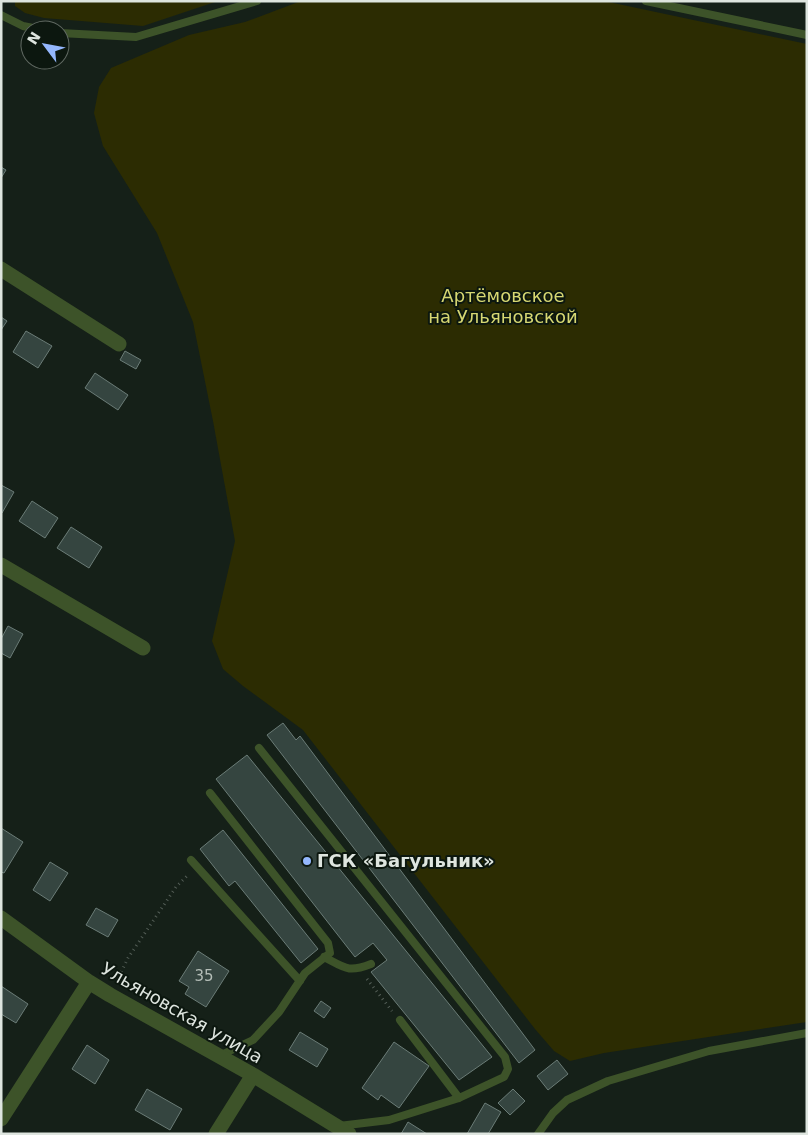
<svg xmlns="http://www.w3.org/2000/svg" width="808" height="1135" viewBox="0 0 808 1135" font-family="'DejaVu Sans',sans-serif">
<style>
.green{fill:#2c2c02}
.building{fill:#354540;stroke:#6b7c77}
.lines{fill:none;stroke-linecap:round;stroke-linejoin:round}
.path{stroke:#555f58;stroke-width:3;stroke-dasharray:1 4;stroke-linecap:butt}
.lane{stroke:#3d5329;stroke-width:8}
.street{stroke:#3d5329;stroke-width:15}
.poi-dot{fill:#94b7fd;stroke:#0c170f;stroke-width:2}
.labels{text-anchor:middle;stroke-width:4;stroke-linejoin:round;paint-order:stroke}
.number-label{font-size:15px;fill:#b4bdb7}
.park-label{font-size:18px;fill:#d6d772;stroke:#0c170f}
.poi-label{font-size:18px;font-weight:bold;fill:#dee5df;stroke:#0c170f;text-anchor:start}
.street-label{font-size:18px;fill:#dee5df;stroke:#0c170f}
</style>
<rect width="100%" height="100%" fill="#152018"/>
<path class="green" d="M15 1H218L143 26 44 18 25 13 15 6Z
M301 1H604L807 44V1022L604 1053 570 1061 554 1051 535 1029 303 730 243 686 223 669 212 641 235 541 213 421 193 322 157 233 103 146 94 113 99 87 111 68 189 35 245 22Z"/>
<path class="building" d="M1 167 6 170 1 178Z
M1 317 7 321 1 330Z
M26 331 52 346 38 368 13 352Z
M125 351 141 360 136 369 120 360Z
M95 373 128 395 118 410 85 388Z
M1 485 14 492 2 513 1 512Z
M32 501 58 518 45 538 19 521Z
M71 527 102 547 89 568 57 548Z
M8 626 23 634 10 658 1 653V639Z
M283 723 296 740 300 736 535 1050 519 1063 267 735Z
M247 755 492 1057 459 1080 371 972 387 960 373 943 355 957 216 779Z
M1 828 23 842 4 873 1 872Z
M223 830 318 949 301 963 235 881 229 886 200 849Z
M50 862 68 873 50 901 33 890Z
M96 908 118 920 108 937 86 925Z
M198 951 229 971 206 1007 185 994 189 987 179 981Z
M1 986 28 1004 16 1023 1 1014Z
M321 1001 331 1008 324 1018 314 1011Z
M300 1032 328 1049 317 1067 289 1050Z
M394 1042 429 1066 399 1108 381 1095 378 1100 362 1088Z
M87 1045 109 1060 95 1084 72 1069Z
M557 1060 568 1074 548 1090 537 1076Z
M147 1089 182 1109 170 1130 135 1110Z
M513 1089 525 1101 510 1115 498 1103Z
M485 1103 501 1112 488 1134H467Z
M408 1122 427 1134H401Z"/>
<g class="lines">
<path class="path" d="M367 979 392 1011
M117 981 128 958 176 887 188 875"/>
<path class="lane" d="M646 1 807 35
M1 15 23 26 43 30
M60 33 136 37 257 1
M259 748 505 1057 508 1069 504 1077 459 1098 389 1120 339 1126
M210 793 328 943 330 953 305 973 279 1012 253 1040 219 1056
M191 860 300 981
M324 957C345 968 348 973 371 964
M400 1020 459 1098
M538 1134 553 1113 567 1100 608 1081 709 1051 807 1033"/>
<path class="street" d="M1 269 119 344
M1 565 143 648
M1 918 89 982 110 995 253 1075 349 1134
M1 1119 89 982
M216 1134 253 1075"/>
</g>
<circle class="poi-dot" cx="307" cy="861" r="5"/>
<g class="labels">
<g class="number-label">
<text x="204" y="981">35</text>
</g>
<g class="park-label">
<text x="503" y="302">Артёмовское<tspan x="503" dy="21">на Ульяновской</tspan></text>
</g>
<g class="poi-label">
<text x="317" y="867">ГСК «Багульник»</text>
</g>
<g class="street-label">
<text transform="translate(182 1013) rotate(30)" y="6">Ульяновская улица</text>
</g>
</g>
<rect width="808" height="1135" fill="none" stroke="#dee5df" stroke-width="5"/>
<g transform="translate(45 45) rotate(302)"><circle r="24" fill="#0c170f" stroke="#606962"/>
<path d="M0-4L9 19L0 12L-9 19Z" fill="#94b7fd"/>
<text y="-8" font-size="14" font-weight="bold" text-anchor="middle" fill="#dee5df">N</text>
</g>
</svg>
